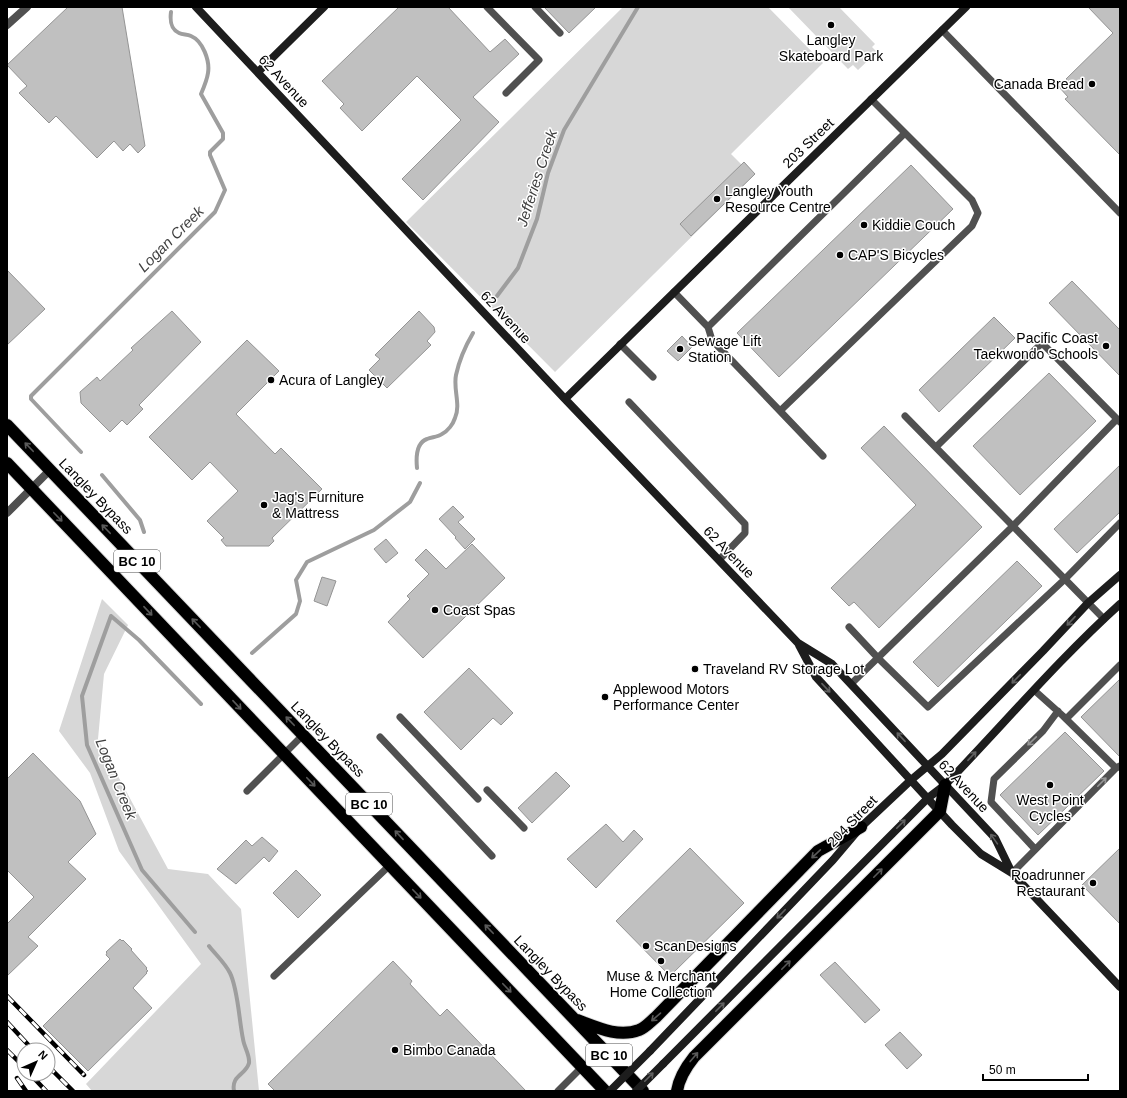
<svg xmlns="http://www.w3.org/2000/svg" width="1127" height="1098" viewBox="0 0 1127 1098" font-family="Helvetica,sans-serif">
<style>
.green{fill:#d7d7d7}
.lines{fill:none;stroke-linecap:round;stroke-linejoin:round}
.stream{stroke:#9e9e9e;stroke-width:4}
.building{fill:#c0c0c0;stroke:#949494}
.highway-casing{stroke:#dbdbdb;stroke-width:14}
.lane{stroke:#505050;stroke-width:7}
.street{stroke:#505050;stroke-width:8}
.secondary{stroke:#1d1d1d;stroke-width:8}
.highway{stroke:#000;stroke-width:12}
.rail-casing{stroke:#000;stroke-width:4.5}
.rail{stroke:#fff;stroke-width:3;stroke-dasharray:9;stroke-linecap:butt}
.secondary-bridge{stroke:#1d1d1d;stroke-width:8}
.oneway{stroke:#595959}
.oneway2{stroke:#616161}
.oneway3{stroke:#969696}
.poi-dot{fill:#000;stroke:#fff;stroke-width:1.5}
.labels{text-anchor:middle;stroke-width:3;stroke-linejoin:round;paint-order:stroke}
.shield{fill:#fff;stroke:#4c4c4c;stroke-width:1}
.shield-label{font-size:13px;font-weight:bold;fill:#000}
.poi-label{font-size:14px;fill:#000;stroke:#fff;text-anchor:start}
.street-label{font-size:14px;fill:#000;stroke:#fff}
.water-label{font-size:15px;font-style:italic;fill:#3f3f3f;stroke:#fff}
</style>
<rect width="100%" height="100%" fill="#fff"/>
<path class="green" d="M623 7H768L823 63 731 154 753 176 555 372 406 222Z
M788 7H839L875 44 872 47 877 52 858 70 853 65 848 69Z
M102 599 128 625 104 674 98 739 168 869 208 874 241 909 259 1091H92L86 1084 201 964 119 851 90 773 59 731Z"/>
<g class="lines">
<path class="stream" d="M497 296 518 268 537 219 548 173 564 130 638 7
M81 452 31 399V396L215 212 225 190 210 155V152L223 139V133L201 94C204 87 207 80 208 73 210 61 203 41 191 36 187 34 183 35 179 33 170 29 170 20 171 12
M417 468C416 458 416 443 427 439 432 437 438 437 442 434 448 431 453 424 455 418 461 405 453 389 456 375 459 361 466 345 473 333
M102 475 140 520 144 532
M252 653 296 614 300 601 296 580 307 562 374 530 410 502 420 483
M195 932 142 870 87 745 82 696 111 616 139 640 201 704
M209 946C216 955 225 963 230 973 238 989 239 1020 243 1039 244 1047 250 1055 249 1063 246 1075 231 1075 234 1091"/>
</g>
<path class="building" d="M68 7H122L145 146 138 153 130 144 123 151 114 141 97 158 56 116 49 123 19 93 27 86 7 65Z
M399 7H448L490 52 505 39 519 54 473 97 499 122 423 200 402 179 461 120 417 76 362 131 340 108 344 104 322 81Z
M544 7H596L569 33Z
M1088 7H1120V155L1065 99 1068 97 1059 87 1067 80 1066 79 1113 33Z
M744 162 755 174 691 236 680 224Z
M911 165 953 209 779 377 737 333Z
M7 270 45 309 7 345Z
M1072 281 1120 330V376L1049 303Z
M172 311 201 342 139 405 143 409 127 425 122 420 110 432 81 403 80 392 97 377 100 381 133 350 131 348Z
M419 311 434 327 435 332 427 341 431 345 387 388 369 370 380 359 375 355Z
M994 317 1015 338 939 412 919 390Z
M682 336 692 347 678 361 667 351Z
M247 340 279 371 236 414 275 454 281 448 322 489 272 538 274 541 269 546H226L221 540 224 538 207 521 238 491 210 462 192 480 149 437Z
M1049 373 1096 421 1020 495 973 446Z
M884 426 982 527 879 628 854 602 849 606 831 588 916 505 861 448Z
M1120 465V512L1077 553 1054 529Z
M453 506 464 517 458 522 475 539 465 549 455 538 456 537 439 519Z
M386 539 398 553 386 563 374 549Z
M472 544 505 578 423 658 388 622 410 599 407 596 429 574 415 560 426 549 446 569Z
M1017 561 1042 586 938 687 913 662Z
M322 577 336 581 327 606 314 601Z
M469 668 513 713 501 725 493 718 461 750 424 712Z
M1120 679V757L1081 717Z
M1065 732 1104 771 1038 835 1000 795Z
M33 753 80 801 96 834 68 862 86 879 28 937 38 946 7 976V924L34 897 7 870V779Z
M556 772 570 786 532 823 518 808Z
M606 824 623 842 634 830 643 839 596 888 567 859Z
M262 837 278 851 269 862 264 857 236 884 217 869 246 840 252 846Z
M690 848 744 903 670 976 616 921Z
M1120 848V924L1082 885Z
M296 870 321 895 298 918 273 893Z
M120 939 122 941 123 940 132 949 131 950 147 968 146 969 148 971 146 972 147 973 133 988 152 1008 88 1071 43 1026 110 959 106 955 107 953 106 952Z
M393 961 412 981 410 984 440 1016 447 1009 526 1091H275L268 1084Z
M835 962 880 1010 865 1023 820 975Z
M900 1032 922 1055 907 1069 885 1045Z"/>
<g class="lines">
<defs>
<path id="highway" d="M7 425 643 1091
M7 463 605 1091
M577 1020C596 1027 618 1038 639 1030 645 1028 651 1021 656 1017L818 851 861 827
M677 1091C679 1078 686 1067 694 1057L940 811 945 785"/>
</defs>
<use href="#highway" class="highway-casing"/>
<path class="lane" d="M487 7 539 60 506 93
M535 7 560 33
M942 30 1120 213
M674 292 708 327 712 340 780 411
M708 327 905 133
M620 344 653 377
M629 402 745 524V533L719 560
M905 416 1104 619
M936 447 1042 343 1120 422
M823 456 780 411 972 226 978 213 972 200 871 99
M849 627 878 658 928 707 1065 579 1120 523
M851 684 1013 526 1117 419
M1034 690 1063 716 1116 768
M400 717 478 799
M1066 719 1120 665
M380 737 492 856
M487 790 524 828
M247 791 303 735
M1035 849 991 802 994 779 1043 731 1058 711
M1012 873 1116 768 1120 766
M274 976 390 865
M558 1091 582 1067"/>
<path class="street" d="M7 25 27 7
M7 513 50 470"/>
<path class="secondary" d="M196 7 565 399 798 643 832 664 995 838 1012 873
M258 72 324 7
M565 399 966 7
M799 645 816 677 952 825 981 854 1012 873 1120 987
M650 1051 833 860 861 827 911 780 942 754 1043 651 1088 603 1120 575
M663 1064 928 798 945 785C1003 725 1058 660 1120 604"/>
<use href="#highway" class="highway"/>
<defs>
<path id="rail" d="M7 996 84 1075
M7 1022 33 1050
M7 1050 24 1067
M48 1066 73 1091
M30 1074 46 1091
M17 1078 26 1091"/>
</defs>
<use href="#rail" class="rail-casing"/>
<use href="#rail" class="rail"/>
<path class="secondary-bridge" d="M610 1091 650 1051
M636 1091 663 1064"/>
</g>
<defs><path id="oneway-shaft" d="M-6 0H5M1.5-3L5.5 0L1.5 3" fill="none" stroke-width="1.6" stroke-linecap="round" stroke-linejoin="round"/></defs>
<g class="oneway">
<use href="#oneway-shaft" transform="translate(29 447) rotate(-134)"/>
<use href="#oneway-shaft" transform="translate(58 517) rotate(46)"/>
<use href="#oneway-shaft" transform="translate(106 529) rotate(-134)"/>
<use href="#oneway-shaft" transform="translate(148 611) rotate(47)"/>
<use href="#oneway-shaft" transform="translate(196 623) rotate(-134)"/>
<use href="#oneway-shaft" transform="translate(237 705) rotate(47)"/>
<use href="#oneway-shaft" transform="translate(290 721) rotate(-134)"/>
<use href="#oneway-shaft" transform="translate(311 782) rotate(46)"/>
<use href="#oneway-shaft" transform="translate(399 835) rotate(-133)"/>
<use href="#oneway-shaft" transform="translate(816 854) rotate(137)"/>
<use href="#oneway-shaft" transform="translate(878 873) rotate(-45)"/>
<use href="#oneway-shaft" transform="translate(417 894) rotate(46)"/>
<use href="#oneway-shaft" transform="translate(489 929) rotate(-134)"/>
<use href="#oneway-shaft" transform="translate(786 965) rotate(-45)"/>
<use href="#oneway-shaft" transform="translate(507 988) rotate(46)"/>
<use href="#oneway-shaft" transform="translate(656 1017) rotate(139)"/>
<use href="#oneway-shaft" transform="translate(694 1057) rotate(-50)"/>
</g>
<g class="oneway2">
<use href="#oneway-shaft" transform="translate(1071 621) rotate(133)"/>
<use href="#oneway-shaft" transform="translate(1016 679) rotate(134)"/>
<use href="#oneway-shaft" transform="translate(826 688) rotate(47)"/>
<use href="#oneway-shaft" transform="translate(901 737) rotate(-133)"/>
<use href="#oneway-shaft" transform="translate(972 756) rotate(-47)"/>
<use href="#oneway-shaft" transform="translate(901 824) rotate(-45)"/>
<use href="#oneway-shaft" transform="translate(994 839) rotate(-125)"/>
<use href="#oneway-shaft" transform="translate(781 914) rotate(134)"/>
<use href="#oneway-shaft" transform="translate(720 1007) rotate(-45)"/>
<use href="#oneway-shaft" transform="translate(649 1077) rotate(-45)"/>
</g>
<g class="oneway3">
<use href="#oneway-shaft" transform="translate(1032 741) rotate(136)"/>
<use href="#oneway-shaft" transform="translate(1102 782) rotate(-45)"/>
</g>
<g class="poi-dot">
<circle cx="831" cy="25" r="4"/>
<circle cx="1092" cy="84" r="4"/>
<circle cx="717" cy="199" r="4"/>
<circle cx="864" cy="225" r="4"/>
<circle cx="840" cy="255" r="4"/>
<circle cx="1106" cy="346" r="4"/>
<circle cx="680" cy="349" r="4"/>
<circle cx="271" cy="380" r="4"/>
<circle cx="264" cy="505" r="4"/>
<circle cx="435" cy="610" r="4"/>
<circle cx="695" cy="669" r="4"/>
<circle cx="605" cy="697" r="4"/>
<circle cx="1050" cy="785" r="4"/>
<circle cx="1093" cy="883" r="4"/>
<circle cx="646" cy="946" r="4"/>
<circle cx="661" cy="961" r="4"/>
<circle cx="395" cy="1050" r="4"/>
</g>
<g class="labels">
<g class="shield">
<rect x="114" y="550" width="46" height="22" rx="3"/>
<rect x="346" y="793" width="46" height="22" rx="3"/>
<rect x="586" y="1044" width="46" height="22" rx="3"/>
</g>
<g class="shield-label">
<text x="137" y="566">BC 10</text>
<text x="369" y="809">BC 10</text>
<text x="609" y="1060">BC 10</text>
</g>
<g class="poi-label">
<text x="831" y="45" text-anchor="middle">Langley<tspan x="831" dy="16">Skateboard Park</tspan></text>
<text x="1084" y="89" text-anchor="end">Canada Bread</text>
<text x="725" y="196">Langley Youth<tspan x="725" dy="16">Resource Centre</tspan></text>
<text x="872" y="230">Kiddie Couch</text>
<text x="848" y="260">CAP'S Bicycles</text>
<text x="1098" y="343" text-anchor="end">Pacific Coast<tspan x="1098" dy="16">Taekwondo Schools</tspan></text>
<text x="688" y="346">Sewage Lift<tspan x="688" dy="16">Station</tspan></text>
<text x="279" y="385">Acura of Langley</text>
<text x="272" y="502">Jag's Furniture<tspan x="272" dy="16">&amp; Mattress</tspan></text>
<text x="443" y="615">Coast Spas</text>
<text x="703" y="674">Traveland RV Storage Lot</text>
<text x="613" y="694">Applewood Motors<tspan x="613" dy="16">Performance Center</tspan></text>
<text x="1050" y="805" text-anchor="middle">West Point<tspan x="1050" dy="16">Cycles</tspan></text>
<text x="1085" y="880" text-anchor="end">Roadrunner<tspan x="1085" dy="16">Restaurant</tspan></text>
<text x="654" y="951">ScanDesigns</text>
<text x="661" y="981" text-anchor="middle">Muse &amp; Merchant<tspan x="661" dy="16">Home Collection</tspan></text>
<text x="403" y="1055">Bimbo Canada</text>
</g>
<g class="street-label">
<text transform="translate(284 81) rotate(47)" y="5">62 Avenue</text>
<text transform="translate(808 143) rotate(-44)" y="5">203 Street</text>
<text transform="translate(506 317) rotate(47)" y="5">62 Avenue</text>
<text transform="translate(96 496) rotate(46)" y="5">Langley Bypass</text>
<text transform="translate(729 552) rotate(46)" y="5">62 Avenue</text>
<text transform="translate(328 739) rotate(46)" y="5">Langley Bypass</text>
<text transform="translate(964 786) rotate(47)" y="5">62 Avenue</text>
<text transform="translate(852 821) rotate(-46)" y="5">204 Street</text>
<text transform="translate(551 973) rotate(46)" y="5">Langley Bypass</text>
</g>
<g class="water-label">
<text transform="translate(537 178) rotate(-72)" y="5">Jefferies Creek</text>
<text transform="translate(171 239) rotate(-45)" y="5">Logan Creek</text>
<text transform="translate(116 779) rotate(68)" y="5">Logan Creek</text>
</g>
</g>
<rect width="1127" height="1098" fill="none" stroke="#000000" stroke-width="16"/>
<g transform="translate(36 1062) rotate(45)"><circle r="19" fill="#ffffff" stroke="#999999"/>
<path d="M0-3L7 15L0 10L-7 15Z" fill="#000000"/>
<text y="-6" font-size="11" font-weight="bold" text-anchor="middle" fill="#000000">N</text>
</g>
<path d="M983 1074v6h105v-6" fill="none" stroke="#000000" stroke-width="2"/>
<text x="989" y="1074" font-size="12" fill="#000000" stroke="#ffffff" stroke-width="3" paint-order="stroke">50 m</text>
</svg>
